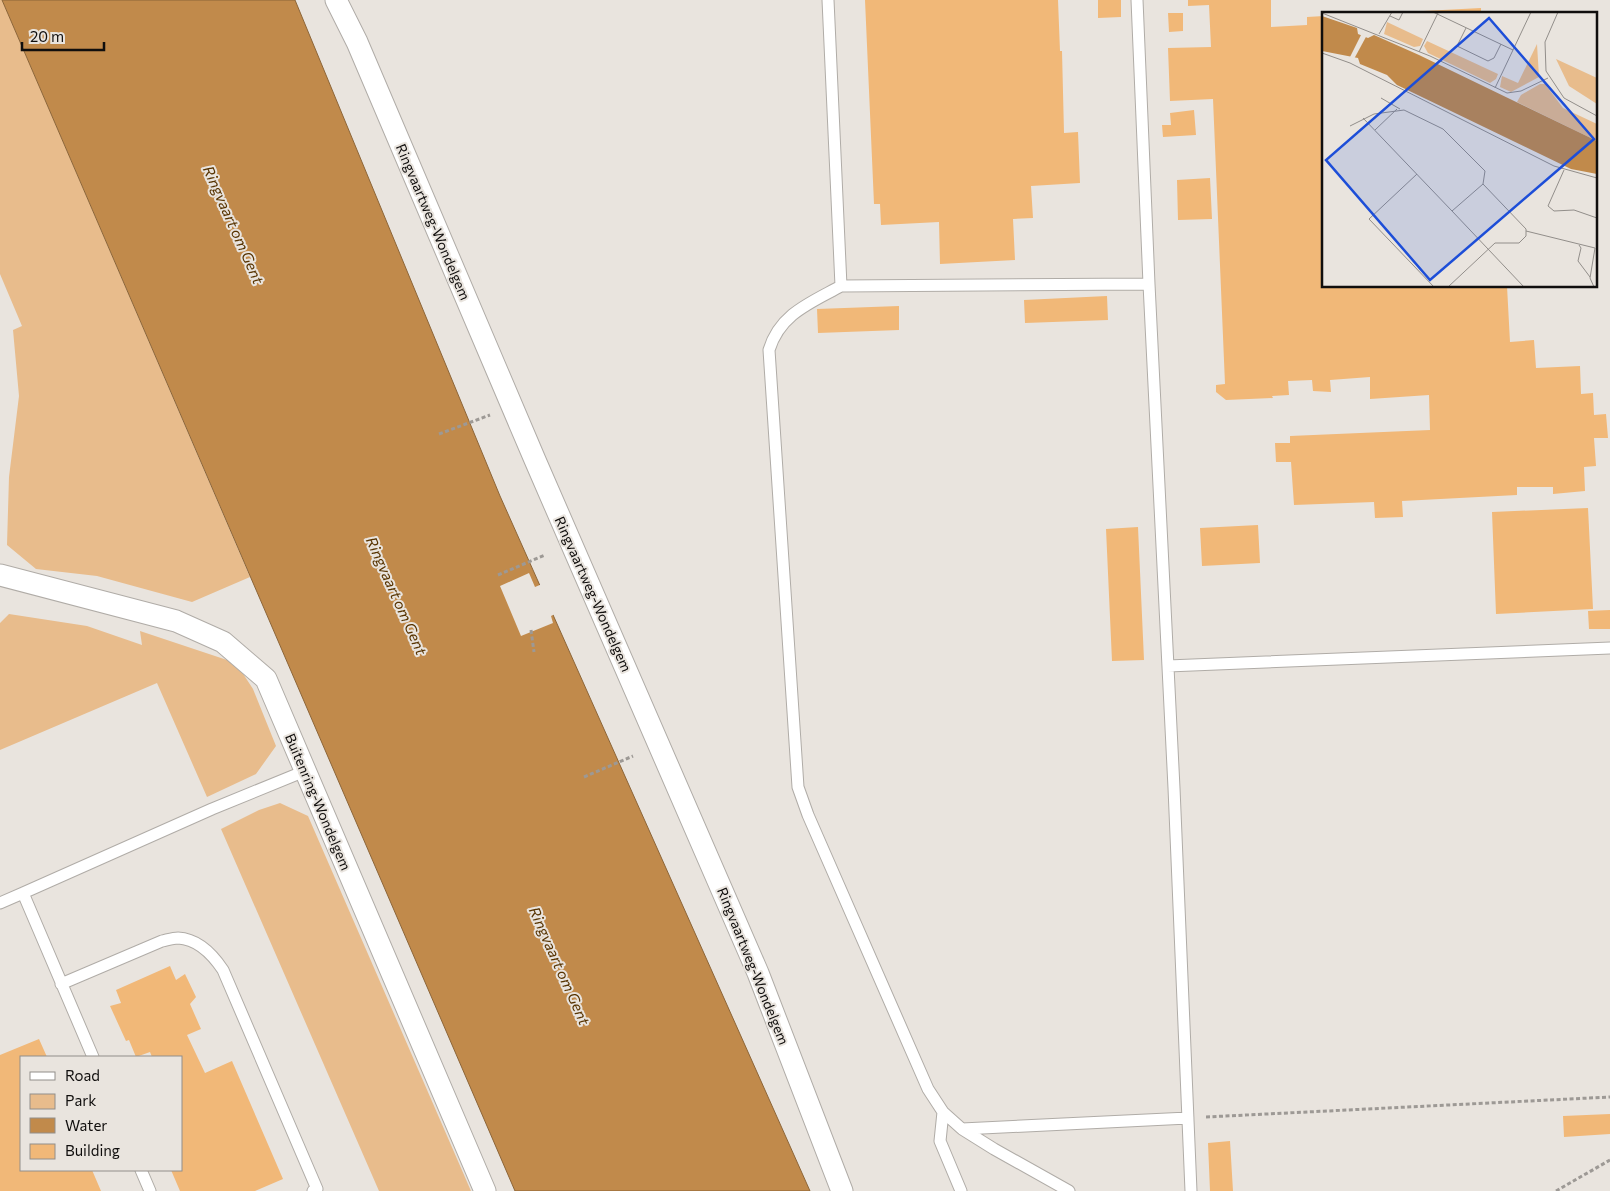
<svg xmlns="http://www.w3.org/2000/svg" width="1610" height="1191" viewBox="0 0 1610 1191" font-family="Commissioner,sans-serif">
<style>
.green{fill:#e8bc8c}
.water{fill:#c18a4b;stroke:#8c6538}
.pier{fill:#e9e4de}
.building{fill:#f1b878}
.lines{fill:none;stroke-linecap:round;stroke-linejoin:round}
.lane-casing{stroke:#b0aca7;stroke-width:13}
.street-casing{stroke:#b0aca7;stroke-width:23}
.path{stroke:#9d9995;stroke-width:3;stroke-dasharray:4 2.5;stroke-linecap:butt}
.lane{stroke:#fff;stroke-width:11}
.street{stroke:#fff;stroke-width:21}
.labels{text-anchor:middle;stroke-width:4;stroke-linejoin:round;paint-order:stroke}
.street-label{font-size:14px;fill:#100e0d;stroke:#e9e4de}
.water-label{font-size:15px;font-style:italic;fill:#573300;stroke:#e9e4de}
.inset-road{fill:none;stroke:#928e8a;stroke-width:1}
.view{fill:#1d4ed8;fill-opacity:0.15;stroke:#1d4ed8;stroke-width:2.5}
.inset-edge{fill:none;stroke:#100e0d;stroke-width:2.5}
</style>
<rect width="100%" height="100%" fill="#e9e4de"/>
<path class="green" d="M0 0H2L250 577 192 602 97 576 36 569 7 545 9 477 19 396 13 330 22 326 0 274Z
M9 614 87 626 142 645 140 631 236 663 253 689 276 746 256 774 207 797 157 683 0 750V623Z
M280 803 308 816 471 1191H379L221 829 259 810Z"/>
<path class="water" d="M2 0H295L500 496 810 1191H515Z"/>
<path class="pier" d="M529 573 535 587 542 584 555 614 551 616 553 623 521 636 500 586Z"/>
<path class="building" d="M865 0H1058L1060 51H1062L1064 133 1078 132 1080 183 1031 186 1033 218 1013 219 1015 260 940 264 939 222 881 225 880 204H874Z
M1098 0H1121V17L1098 18Z
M1188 0H1271V27L1307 25V17L1324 16V286H1507L1510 342 1534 340 1536 368 1580 366 1581 394 1593 393 1594 415 1606 414 1608 438H1594L1596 466 1584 467 1585 491 1553 494V487H1517V495L1402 501 1403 517 1375 518 1374 502 1294 505 1291 462H1276L1275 443H1290V436L1430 430 1429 395 1370 399V377L1330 380 1331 392 1313 391 1312 380 1288 381 1289 395 1272 396 1273 398 1226 400 1216 392V385L1225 384 1213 99 1170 101 1168 48 1211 47 1209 5 1188 6Z
M1481 8V14H1404V12Z
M1168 13H1183V31L1169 32Z
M1194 110 1196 135 1163 137 1162 125H1171L1170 113Z
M1210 178 1212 219 1178 220 1177 180Z
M1107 296 1108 320 1025 323 1024 300Z
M899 306V330L818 333 817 309Z
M1588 508 1593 609 1496 614 1492 512Z
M1258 525 1260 563 1202 566 1200 528Z
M1138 527 1144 660 1112 661 1106 529Z
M1610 610V629H1589L1588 611Z
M170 966 176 980 185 974 196 997 190 1004 201 1029 187 1035 205 1073 232 1061 283 1179 255 1191H180L171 1170H181V1057H152L150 1052 136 1057 129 1040 126 1041 110 1006 121 1003 116 990Z
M39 1039 47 1057H21V1170H92L101 1191H0V1055Z
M1610 1114V1134L1564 1137 1563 1116Z
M1230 1141 1233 1191H1210L1208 1143Z"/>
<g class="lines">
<defs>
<path id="lane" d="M828 0 841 286 1149 284 1174 788 1191 1191
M1137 0 1149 284
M841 286C810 303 780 314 769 350L798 787 808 815 928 1089 943 1112 962 1129 994 1149 1069 1191
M1168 666 1610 648
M23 893 212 809 305 771
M0 903 23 893 93 1057
M61 984 162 941C167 940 173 938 178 938 199 939 213 955 223 970L317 1189 313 1191
M943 1112 940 1141 961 1191
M962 1129 1188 1118
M141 1170 150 1191"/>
<path id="street" d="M336 0 357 42 535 460 758 973 842 1191
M0 575 176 621 223 642 266 679 485 1191"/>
</defs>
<use href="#lane" class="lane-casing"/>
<use href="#street" class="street-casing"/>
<path class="path" d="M439 434 490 415
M498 575 545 555
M531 630 534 652
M584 777 633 756
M1206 1117 1610 1097
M1556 1191 1610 1160"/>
<use href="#lane" class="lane"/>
<use href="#street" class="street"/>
</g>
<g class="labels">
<g class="street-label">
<text transform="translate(433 222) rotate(67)" y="5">Ringvaartweg-Wondelgem</text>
<text transform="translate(593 594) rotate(66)" y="5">Ringvaartweg-Wondelgem</text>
<text transform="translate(318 802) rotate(67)" y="5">Buitenring-Wondelgem</text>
<text transform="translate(753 966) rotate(68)" y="5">Ringvaartweg-Wondelgem</text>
</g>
<g class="water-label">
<text transform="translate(233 225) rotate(66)" y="5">Ringvaart om Gent</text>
<text transform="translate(396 596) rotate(66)" y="5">Ringvaart om Gent</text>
<text transform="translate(559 966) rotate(66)" y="5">Ringvaart om Gent</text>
</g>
</g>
<g transform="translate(1322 12)">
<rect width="275" height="275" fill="#e9e4de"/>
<path d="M65 10 101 27 98 34 92 35 62 22ZM105 29 176 62 174 67 168 71 106 41 102 34ZM215 32 217 65 189 80 178 75 180 64 196 71ZM234 47 275 66V92L247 74ZM218 72H223L241 96 275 112V129L195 90 199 83Z" fill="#e8bc8c"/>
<path d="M0 4 35 16 36 22 46 26 52 23 97 43 275 129V162L249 157 75 73 65 63 38 52 36 46 0 39Z" fill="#c18a4b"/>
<path d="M40 21 45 23 32 47 28 45Z" fill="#e9e4de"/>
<path class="inset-road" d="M111 0 191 38 209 0M236 0 223 30 224 59 242 86 275 104M0 1 108 44 185 81 199 79 226 66M68 4 77 8 81 0M144 16 135 34 166 49 172 46 179 32M57 22 70 0M97 40 116 1M0 41 28 51 232 154 275 166M173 76 191 38M59 86 78 97M41 106 130 199 161 172 204 217V224L197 231H173L126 275M28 114 52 102 82 98 121 117 163 159 161 172M53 118 75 97M242 158 226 194 232 199 252 198 275 206M95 162 47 207 112 275M130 199 202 275M204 219 273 236 268 266 272 275M257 233 259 236 256 249 268 265"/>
<path class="view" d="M167 6 272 127 108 268 4 148Z"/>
<rect width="275" height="275" class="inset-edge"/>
</g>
<rect x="20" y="1056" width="162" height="115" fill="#e9e4de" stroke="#928e8a"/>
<rect x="30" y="1072" width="25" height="8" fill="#ffffff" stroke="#928e8a"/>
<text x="65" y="1081" font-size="15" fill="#100e0d">Road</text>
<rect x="30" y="1094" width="25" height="15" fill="#e8bc8c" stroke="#928e8a"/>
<text x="65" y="1106" font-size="15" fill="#100e0d">Park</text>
<rect x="30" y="1118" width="25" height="15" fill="#c18a4b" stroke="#928e8a"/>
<text x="65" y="1131" font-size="15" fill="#100e0d">Water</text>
<rect x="30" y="1144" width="25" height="15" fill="#f1b878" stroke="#928e8a"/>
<text x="65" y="1156" font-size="15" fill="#100e0d">Building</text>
<path d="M22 42v8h82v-8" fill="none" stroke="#100e0d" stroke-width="2.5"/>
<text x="30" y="42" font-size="15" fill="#100e0d" stroke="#e9e4de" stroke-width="4" paint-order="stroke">20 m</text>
</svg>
